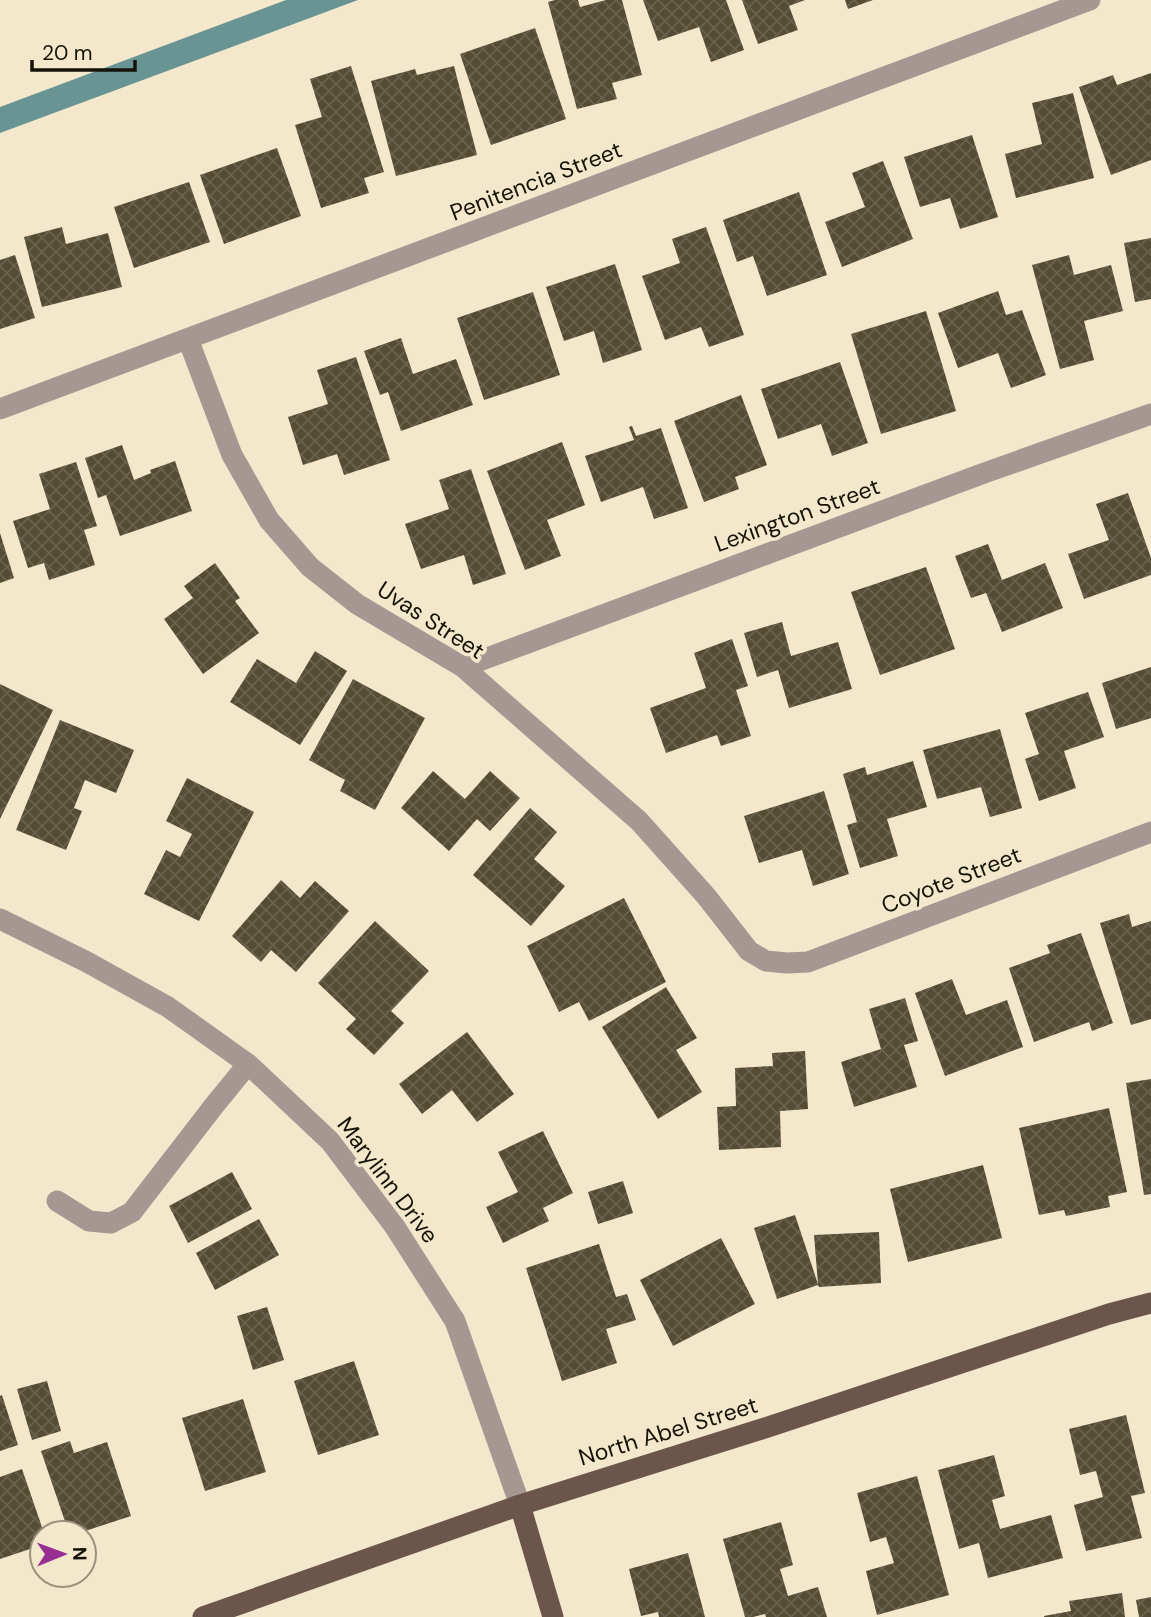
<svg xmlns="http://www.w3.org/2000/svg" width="1151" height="1617" viewBox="0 0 1151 1617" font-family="'DM Sans',sans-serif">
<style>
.water{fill:#689494}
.building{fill:url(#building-cross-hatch)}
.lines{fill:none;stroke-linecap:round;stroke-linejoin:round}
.minor{stroke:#a59892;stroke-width:21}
.major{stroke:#6c564c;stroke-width:21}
.labels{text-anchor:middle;stroke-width:7;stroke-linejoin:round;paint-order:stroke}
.street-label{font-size:23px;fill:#151208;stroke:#f3e8cb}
</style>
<defs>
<pattern id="building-cross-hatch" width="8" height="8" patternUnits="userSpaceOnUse" patternTransform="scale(1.75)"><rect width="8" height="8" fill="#554c34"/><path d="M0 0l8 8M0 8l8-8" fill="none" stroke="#69624e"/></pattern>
</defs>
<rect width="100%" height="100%" fill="#f3e8cb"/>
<path class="water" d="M286 0H358L0 133V107Z"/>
<path class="building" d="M555 0H578L580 7 606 0H622L642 75 612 83 617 99 577 109 548 2Z
M643 0H726L744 50 711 62 699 27 658 41Z
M742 0H805L789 6 798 30 758 44Z
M845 0H873L848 9Z
M535 28 566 119 491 145 460 54Z
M351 66 384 172 364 178 369 193 321 208 295 125 322 117 310 79Z
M454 66 477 155 396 176 371 81 415 69 417 75Z
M1151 73V160L1111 175 1079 87 1113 75 1117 85Z
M1073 93 1094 178 1016 198 1005 154 1042 144 1032 103Z
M972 135 998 217 960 229 950 198 920 207 904 157Z
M277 148 301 216 224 244 200 175Z
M883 161 913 239 842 267 825 222 865 207 852 173Z
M189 182 210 242 134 268 114 207Z
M799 192 827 275 767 296 753 256 737 262 723 220Z
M62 227 66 244 108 233 122 287 42 307 24 237Z
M706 227 744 335 709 347 701 327 665 340 642 276 680 263 672 239Z
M1151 238V299L1135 302 1124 243Z
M15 255 35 318 0 329V260Z
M1069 255 1074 275 1111 265 1123 311 1084 321 1094 360 1060 369 1032 265Z
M615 264 642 350 603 363 594 331 564 341 546 287Z
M998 291 1006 315 1022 310 1046 375 1011 388 998 353 958 368 938 313Z
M533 292 560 375 484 400 457 318Z
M926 311 956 411 881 434 851 334Z
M401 338 413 374 456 359 473 405 401 431 388 392 380 395 364 351Z
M356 357 390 460 344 475 337 454 303 465 288 417 328 404 317 370Z
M840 362 868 443 832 456 821 424 778 439 761 389Z
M741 395 767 465 735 477 739 489 704 502 674 421Z
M632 426 636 436 661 428 688 508 654 519 643 487 601 502 585 456 634 440 629 427Z
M562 442 585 505 547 520 561 556 525 570 487 471Z
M122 445 134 480 151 473 150 470 175 461 192 511 120 536 106 495 98 498 85 458Z
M76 462 97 526 84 530 95 565 49 580 44 563 28 568 13 521 50 509 39 474Z
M471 469 506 574 473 585 464 555 421 569 405 524 449 509 439 480Z
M1128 493 1151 558V575L1084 599 1068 554 1109 540 1096 504Z
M0 533 14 578 0 583Z
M988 544 1002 580 1045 563 1063 608 1002 632 986 593 971 598 955 556Z
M215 563 240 598 235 601 259 633 203 674 164 619 193 598 184 586Z
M926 567 955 649 880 675 851 592Z
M782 622 791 656 838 642 852 689 789 708 778 670 757 677 744 633Z
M732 639 748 686 736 690 751 736 721 746 717 735 666 753 650 708 706 688 694 653Z
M315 651 347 671 300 745 230 702 257 659 296 683Z
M1151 667V718L1116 729 1102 683Z
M353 679 425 718 375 810 340 791 345 780 309 760Z
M0 684 53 710 0 819Z
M1088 692 1104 737 1064 751 1076 788 1039 801 1025 759 1039 754 1025 713Z
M60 720 134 750 116 793 85 780 74 808 82 811 66 850 16 830Z
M1000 729 1022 808 990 817 981 787 937 799 923 750Z
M913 761 927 807 887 819 898 856 860 868 847 825 857 822 843 774 865 767 867 775Z
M433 771 465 799 490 771 520 798 490 831 477 819 449 851 401 808Z
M187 778 254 812 199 921 144 894 166 850 180 857 192 834 166 821Z
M824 791 849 874 813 886 802 850 759 863 744 816Z
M530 808 557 832 534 859 565 886 531 926 473 875Z
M281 880 300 898 315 881 349 911 296 972 271 950 261 962 232 936Z
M624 898 666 982 589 1021 579 1002 559 1012 527 946Z
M1129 914 1132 927 1151 921V1019L1131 1025 1100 923Z
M375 921 429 971 391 1011 404 1023 374 1055 346 1029 356 1019 318 983Z
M1081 933 1113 1023 1092 1031 1089 1022 1034 1042 1009 968 1050 953 1047 945Z
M952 979 966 1015 1007 1000 1023 1047 945 1076 915 993Z
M666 987 697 1038 676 1050 702 1092 658 1119 602 1027Z
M905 998 918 1041 904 1045 917 1087 854 1107 841 1062 881 1049 869 1009Z
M467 1032 514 1094 477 1122 452 1090 422 1114 399 1084Z
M805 1051 808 1109 780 1111 781 1147 719 1150 717 1107 736 1106 735 1068 773 1066 772 1053Z
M1151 1079V1194L1144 1195 1126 1083Z
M1109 1108 1127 1192 1108 1196 1110 1207 1066 1216 1064 1210 1039 1215 1019 1128Z
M543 1131 573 1193 543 1208 549 1221 503 1243 486 1207 518 1192 498 1152Z
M983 1165 1002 1238 908 1262 890 1189Z
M232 1172 252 1209 188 1243 169 1206Z
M623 1181 633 1213 598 1224 588 1192Z
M795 1215 818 1284 814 1235 879 1232 881 1283 819 1287 818 1285 777 1299 754 1228Z
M259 1219 279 1255 215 1290 196 1253Z
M721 1238 755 1304 673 1346 640 1280Z
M599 1244 616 1297 627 1294 636 1320 606 1329 617 1363 562 1381 526 1268Z
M267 1307 284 1360 253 1370 237 1316Z
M354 1361 379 1435 318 1455 294 1381Z
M47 1381 61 1431 32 1440 17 1389Z
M2 1395 18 1445 0 1451V1396Z
M243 1399 266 1472 205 1491 182 1418Z
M1126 1415 1145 1493 1131 1496 1142 1538 1086 1551 1074 1505 1103 1497 1096 1471 1080 1475 1069 1429Z
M70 1441 74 1453 107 1442 131 1516 79 1533H69L41 1451Z
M994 1455 1005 1496 992 1500 1000 1529 1051 1515 1063 1558 988 1578 979 1543 959 1549 938 1470Z
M22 1469 44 1533H42V1545L0 1559V1477Z
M917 1476 949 1595 877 1615 866 1571 894 1563 886 1537 870 1542 857 1493Z
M781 1522 793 1565 780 1569 788 1596 818 1587 827 1617H766L765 1614 753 1617H745L723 1539Z
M688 1553 705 1617H659L658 1612 641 1616 629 1569Z
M1122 1593 1125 1617H1044V1616L1071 1611 1069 1601Z
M1151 1597V1617H1139L1136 1600Z"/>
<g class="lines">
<path class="minor" d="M188 339 232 455 269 520 310 567 357 604 463 667 639 821 706 896 749 951 766 961 787 963 808 962 1151 832
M0 409 1090 0
M463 667 987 472 1151 414
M0 919 87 962 168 1007 248 1064 330 1141 395 1227 455 1321 520 1505
M57 1201 89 1221 111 1223 132 1212 213 1107 248 1064"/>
<path class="major" d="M520 1505 553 1617
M203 1617 520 1505 768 1427 1109 1314 1151 1303"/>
</g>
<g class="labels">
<g class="street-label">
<text transform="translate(536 181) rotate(-21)" y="8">Penitencia Street</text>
<text transform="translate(797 515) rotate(-20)" y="8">Lexington Street</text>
<text transform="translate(431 620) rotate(33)" y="8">Uvas Street</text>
<text transform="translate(951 880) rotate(-21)" y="8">Coyote Street</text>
<text transform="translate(388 1180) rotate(53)" y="8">Marylinn Drive</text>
<text transform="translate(668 1431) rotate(-17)" y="8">North Abel Street</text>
</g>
</g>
<g transform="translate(63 1554) rotate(89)"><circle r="33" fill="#f3e8cb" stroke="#9a927d" stroke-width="2"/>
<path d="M0-5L12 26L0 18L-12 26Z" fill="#972f93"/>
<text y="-10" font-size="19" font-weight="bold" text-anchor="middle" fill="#151208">N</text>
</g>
<path d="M32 60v10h103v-10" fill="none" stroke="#151208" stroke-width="3.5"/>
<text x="42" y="60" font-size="21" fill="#151208" stroke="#f3e8cb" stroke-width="5" paint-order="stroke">20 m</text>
</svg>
